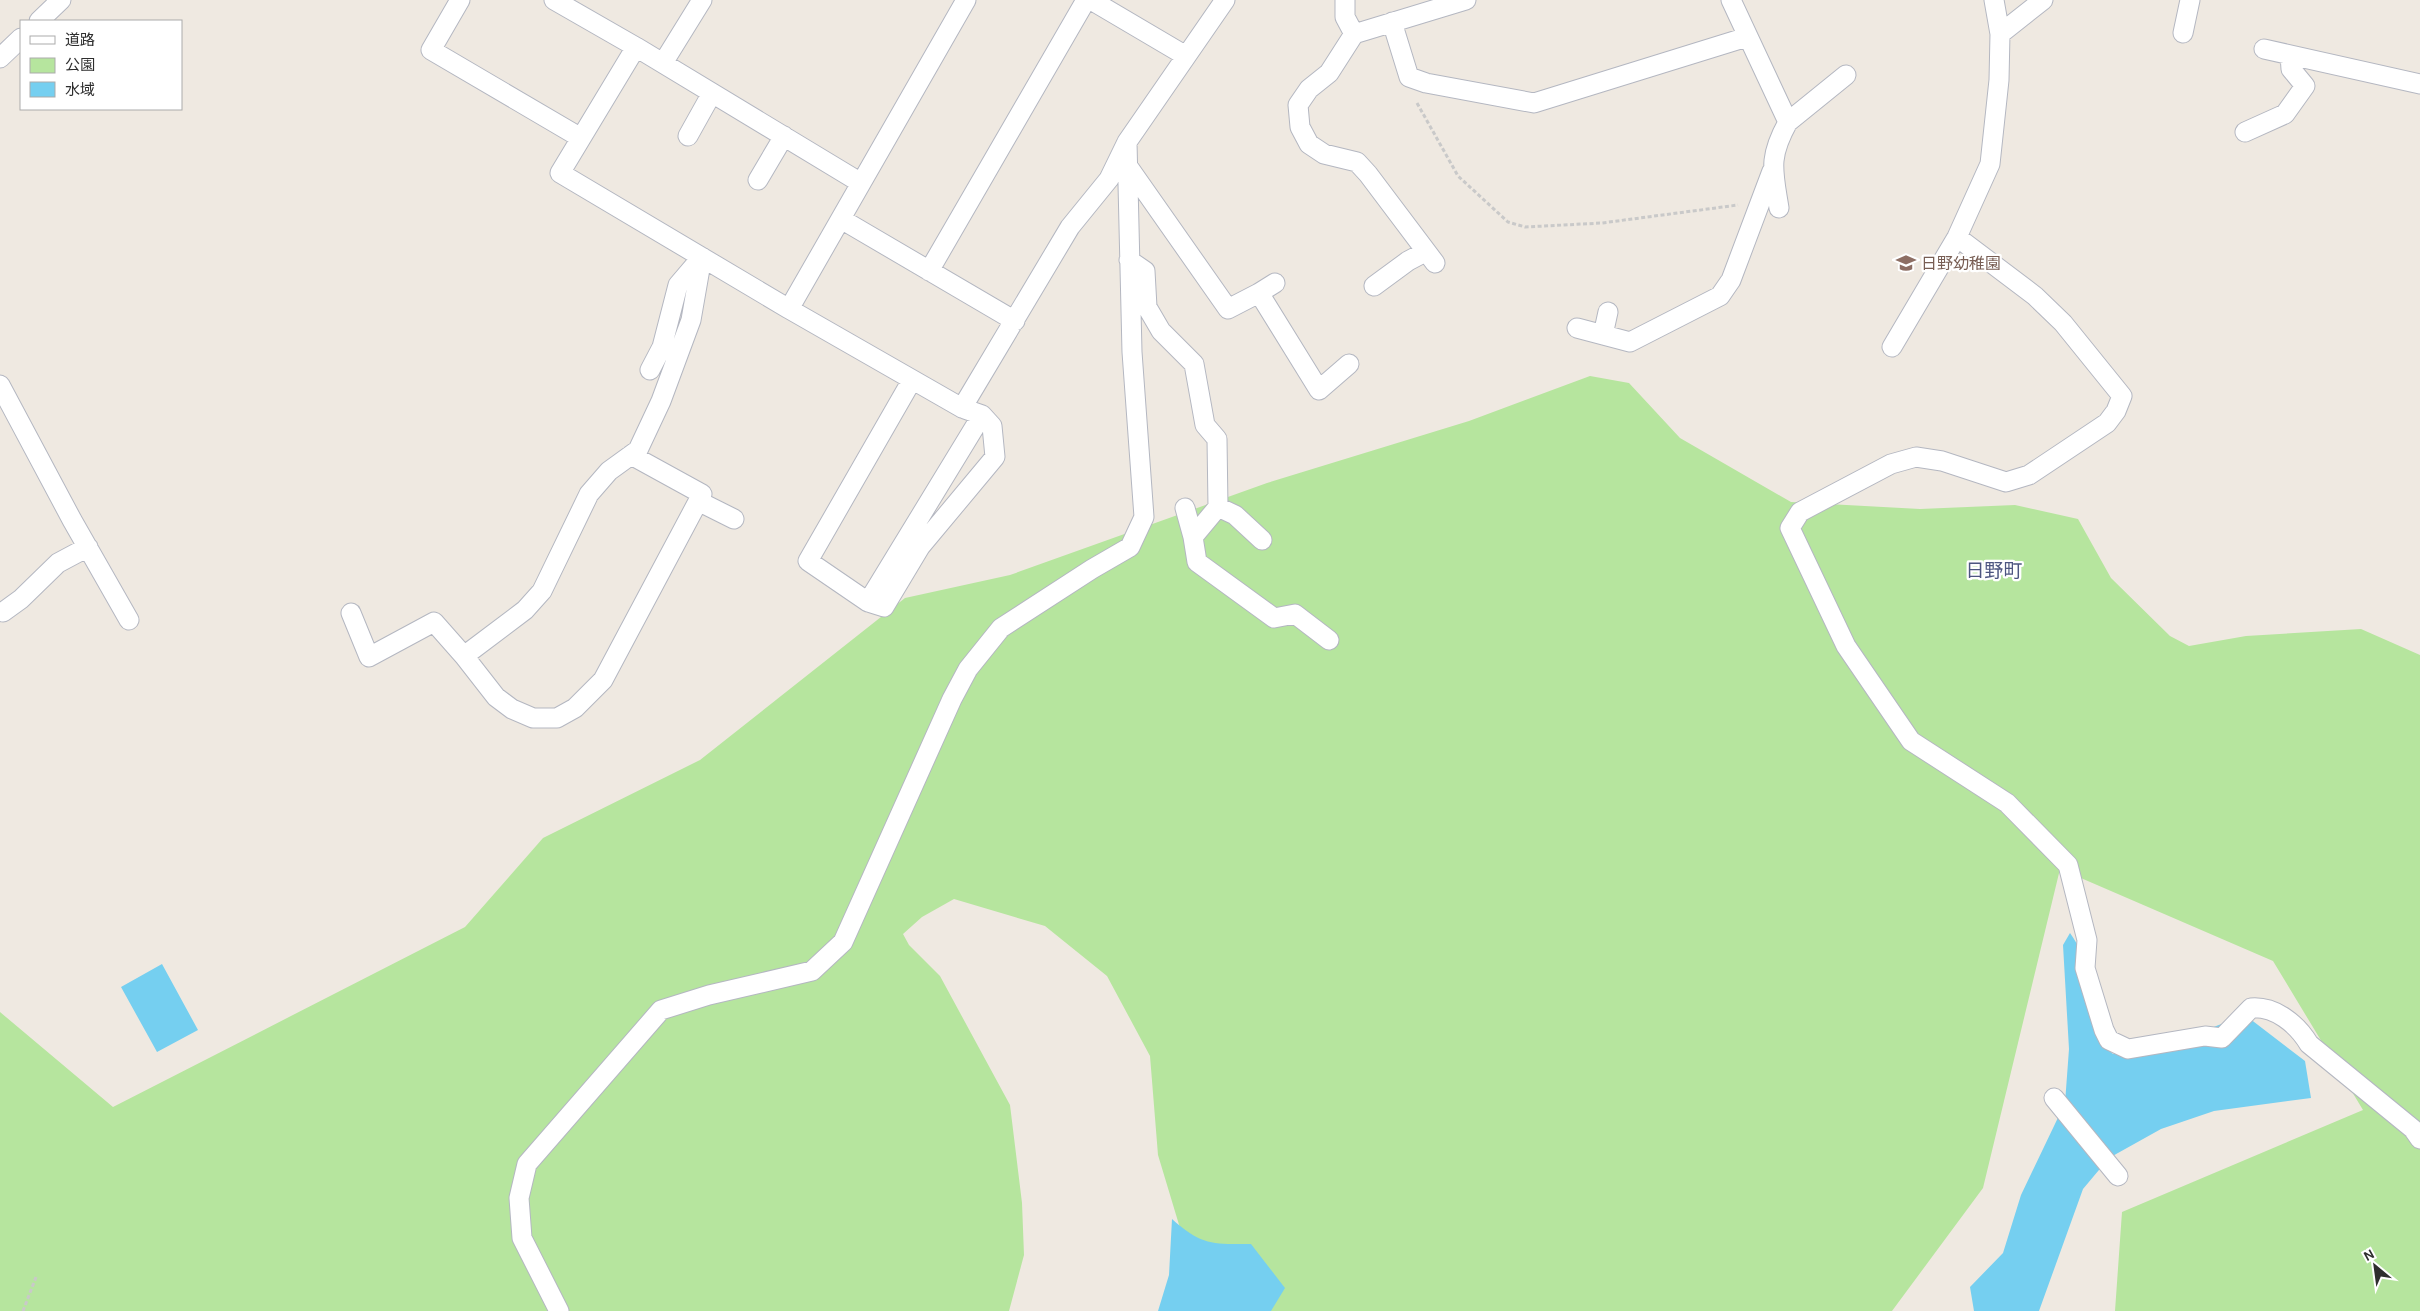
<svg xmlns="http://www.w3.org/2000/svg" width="2420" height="1311" viewBox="0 0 2420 1311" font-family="Karla,'Noto Sans JP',sans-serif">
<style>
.green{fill:#b6e59e}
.water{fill:#75cff0}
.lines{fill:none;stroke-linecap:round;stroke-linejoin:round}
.minor-casing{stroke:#b4b7c1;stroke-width:21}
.path{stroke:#c9c9c9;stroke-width:3;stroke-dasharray:4 2.5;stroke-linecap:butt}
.minor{stroke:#fff;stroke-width:19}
.labels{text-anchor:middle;stroke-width:4.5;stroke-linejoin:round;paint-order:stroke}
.education-label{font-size:16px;fill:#785e54;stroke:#fff;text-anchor:start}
.quarter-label{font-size:19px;fill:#4d5680;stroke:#fff}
</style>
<rect width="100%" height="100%" fill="#efe9e1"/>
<path class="green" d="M1590 376 1629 383 1680 438 1791 502 1920 509 2015 505 2078 519 2111 578 2170 636 2189 646 2246 636 2361 629 2420 655V1311H2115L2122 1212 2363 1110 2273 961 2060 869 1983 1188 1892 1311H1205L1158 1155 1150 1056 1107 976 1045 926 954 899 922 917 903 934 909 945 940 976 1010 1105 1022 1203 1024 1255 1009 1311H0V1012L113 1107 465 927 543 838 700 760 905 598 1010 575 1267 483 1469 421Z"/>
<path class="water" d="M2070 933C2096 971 2095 999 2100 1043L2113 1054 2148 1052 2245 1015 2305 1061 2311 1098 2214 1111 2161 1129 2109 1158 2083 1189 2039 1311H1974L1970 1287 2003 1253 2021 1195 2065 1103 2069 1049 2063 945Z
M162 964 198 1030 157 1052 121 987Z
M1172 1219C1202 1246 1213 1244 1251 1244L1285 1288 1271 1311H1158L1169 1275Z"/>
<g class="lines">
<defs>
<path id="minor" d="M460 0 431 50 581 138
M554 0 636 47
M1091 0 1186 56
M1345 0V17L1354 34 1329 73 1309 89 1298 105 1300 127 1309 144 1324 154 1357 162 1368 174 1435 263
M1731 0 1788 122 1846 75
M39 21 61 0
M1392 22 1409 77 1426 83 1534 103 1747 37
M2183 33 2190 0
M1354 34 1466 0
M2000 34 2043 0
M2264 49 2420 84
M0 58 21 38
M663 63 702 0
M2245 132 2285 114 2305 86 2291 69 2290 55
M688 136 712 93
M1127 165 1228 309 1259 293
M758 180 784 136
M861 183 636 47 560 173 789 309 966 0
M1779 208C1773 170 1768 158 1788 122
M841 219 1015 321
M1957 237 2035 296 2063 323 2122 396 2116 411 2107 423 2029 475 2006 482 1942 461 1916 457 1891 464 1800 512 1790 528 1846 646 1911 741 2007 803 2068 865 2087 940 2085 968 2104 1030 2109 1040 2128 1049 2205 1036 2222 1038 2251 1008C2275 1006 2297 1024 2309 1044L2413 1129 2420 1139
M1129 260 1145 271 1147 307 1161 331 1194 364 1205 425 1217 439 1218 507 1235 515 1262 540
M929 271 1086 0
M1275 283 1259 293 1319 390 1349 364
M1374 286 1408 261 1425 252
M789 309 962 408 982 415 868 602 808 561 912 380
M1577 328 1630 342 1720 296 1731 280 1772 171
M1603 335 1608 312
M1892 347 1957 237 1990 164 1999 80 2000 34 1994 0
M650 370 662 347 678 285 701 258
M0 385 72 520 129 620
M962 408 1070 227 1109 179 1127 142 1225 0
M631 455 702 494 603 680 575 708 557 718H533L512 709 496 697 464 656 525 610 542 591 589 494 609 471 638 450 661 401 691 320 702 257
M698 501 734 519
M1218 507 1193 537 1197 562 1274 618 1295 614 1329 640
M1185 508 1193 537
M868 602 884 607 920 547 995 457 992 426 982 415
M3 612 21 599 58 563 88 547
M351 613 369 657 434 622 464 656
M2054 1098 2118 1176
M559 1311 522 1238 519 1198 527 1164 661 1010 709 995 812 971 843 942 952 699 968 669 1001 628 1092 569 1130 547 1144 517 1132 352 1127 142"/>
</defs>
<use href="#minor" class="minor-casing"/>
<path class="path" d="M1417 103 1458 176 1508 222 1525 227 1602 223 1738 205
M23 1311 36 1277"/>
<use href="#minor" class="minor"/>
</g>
<defs>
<symbol id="school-bare" viewBox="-9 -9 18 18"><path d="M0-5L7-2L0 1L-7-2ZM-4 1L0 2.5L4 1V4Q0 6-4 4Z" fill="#8d6e63" stroke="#fff" stroke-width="2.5" paint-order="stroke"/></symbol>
</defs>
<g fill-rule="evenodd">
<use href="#school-bare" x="1892" y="249" width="28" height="28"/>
</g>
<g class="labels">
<g class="education-label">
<text x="1921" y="269">日野幼稚園</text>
</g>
<g class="quarter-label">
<text x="1994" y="577">日野町</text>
</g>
</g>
<rect x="20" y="20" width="162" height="90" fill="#ffffff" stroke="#ababab"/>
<rect x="30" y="36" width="25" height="8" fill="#ffffff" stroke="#ababab"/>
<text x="65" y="45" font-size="15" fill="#2e2e2e">道路</text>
<rect x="30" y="58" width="25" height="15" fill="#b6e59e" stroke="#ababab"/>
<text x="65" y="70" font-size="15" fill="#2e2e2e">公園</text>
<rect x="30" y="82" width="25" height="15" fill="#75cff0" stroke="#ababab"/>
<text x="65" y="95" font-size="15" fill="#2e2e2e">水域</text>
<g transform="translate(2375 1266) rotate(331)" stroke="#ffffff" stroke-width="4" paint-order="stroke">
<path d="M0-4L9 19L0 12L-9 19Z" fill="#2e2e2e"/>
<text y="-8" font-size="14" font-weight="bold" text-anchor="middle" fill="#2e2e2e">N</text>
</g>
</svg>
